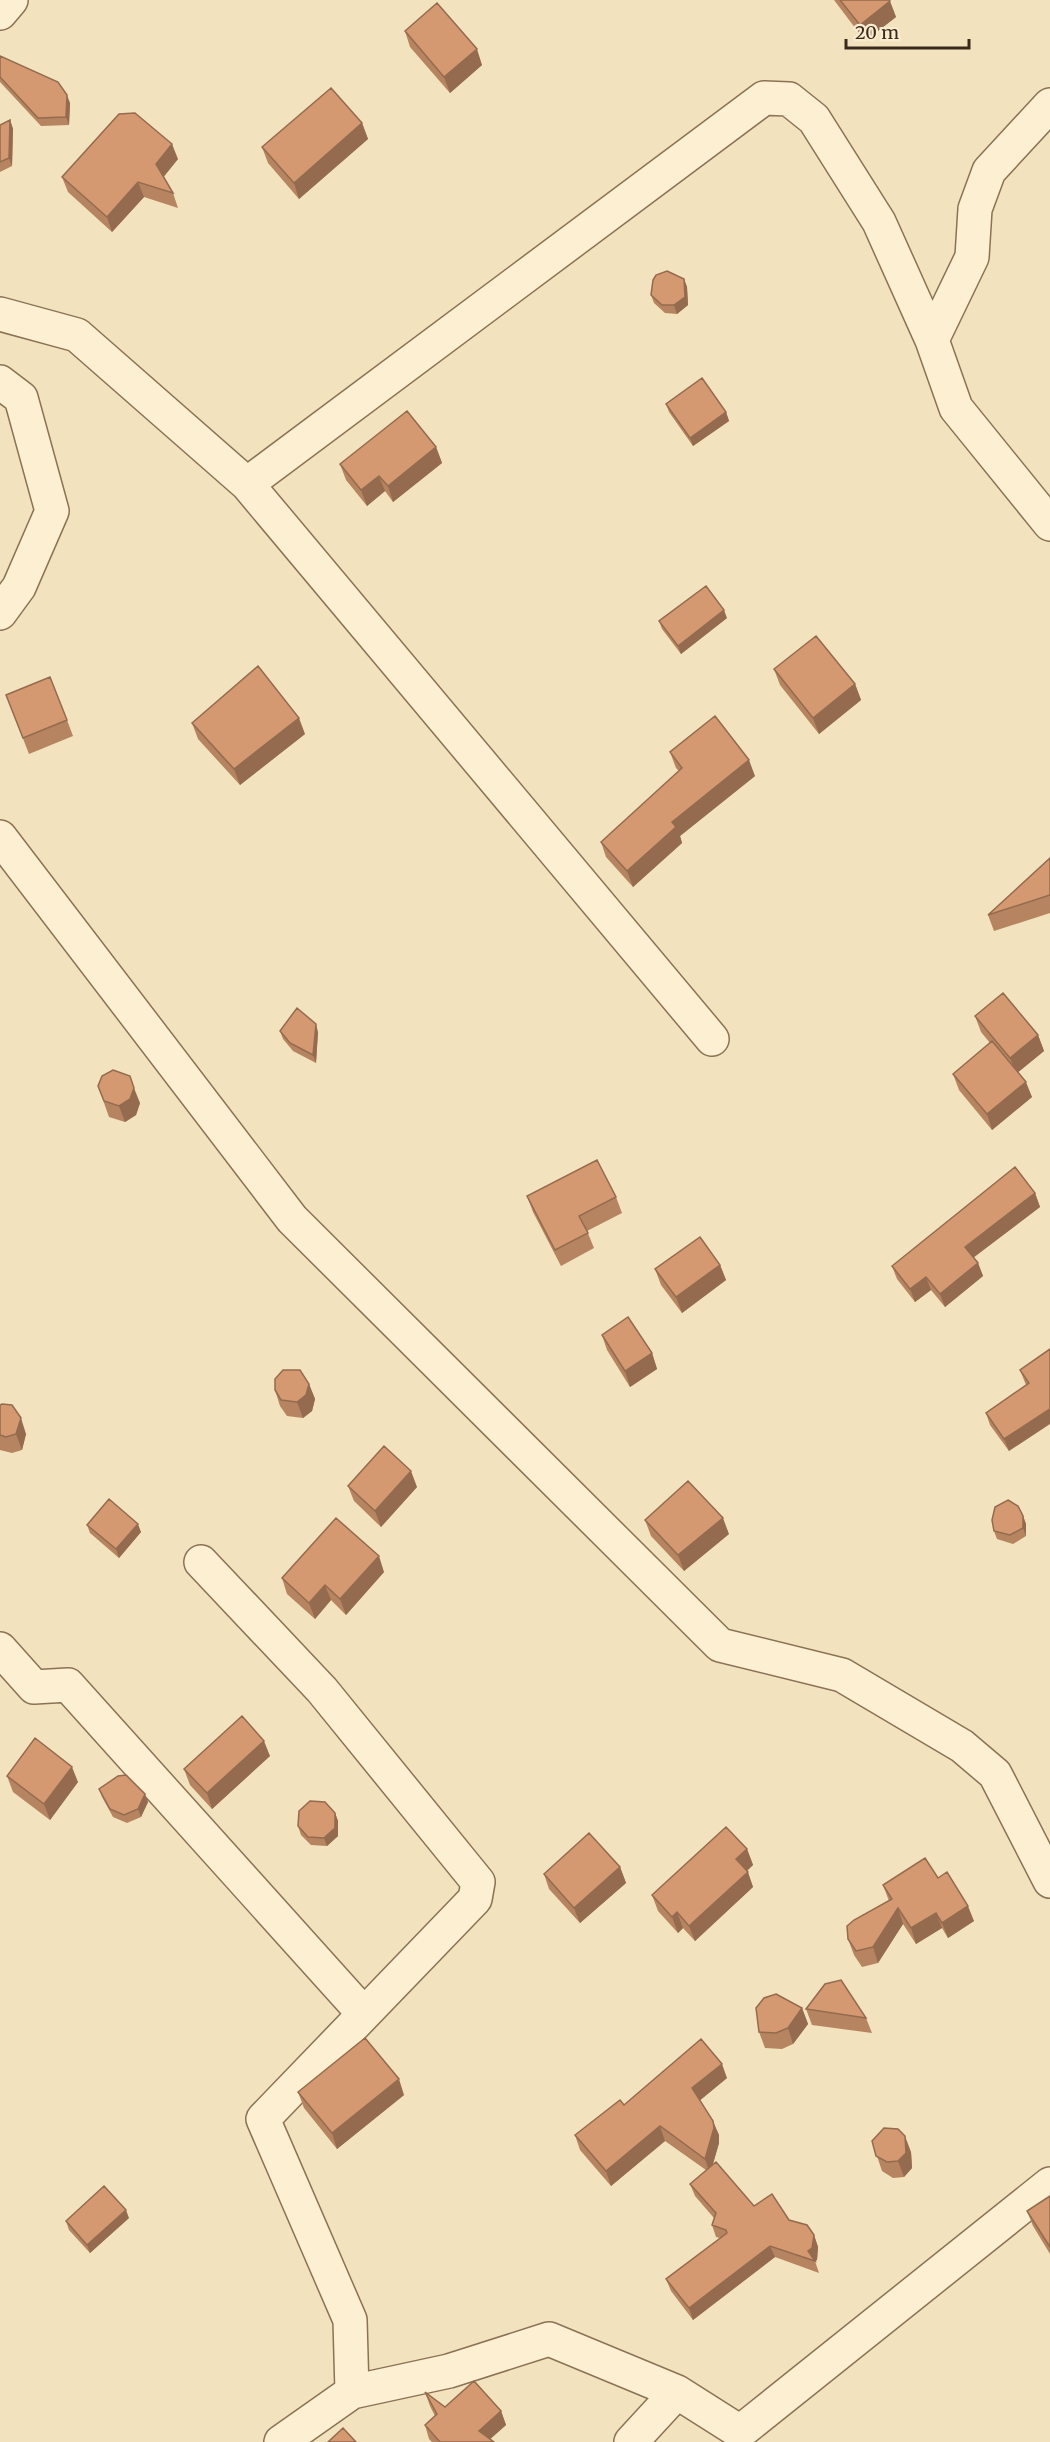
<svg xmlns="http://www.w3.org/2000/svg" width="1050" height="2442" viewBox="0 0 1050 2442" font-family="Merriweather,serif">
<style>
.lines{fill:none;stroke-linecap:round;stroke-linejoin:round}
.minor-casing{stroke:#8c7255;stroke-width:36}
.minor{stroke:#fcefd2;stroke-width:33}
.wall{fill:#b68460}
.shaded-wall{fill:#946b4e}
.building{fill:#d49970;stroke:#946b4e;stroke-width:1.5}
</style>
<rect width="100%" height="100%" fill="#f2e2be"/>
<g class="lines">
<defs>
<path id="minor" d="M0 13 11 0
M0 314 77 335 247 484 712 1039
M932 340 972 257 975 209 989 171 1050 105
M0 382 21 398 52 511 19 587 0 613
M247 484 764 98 789 99 814 119 879 222 932 340 956 408 1050 524
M0 837 292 1219 720 1645 842 1675 962 1746 995 1774 1050 1881
M201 1562 322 1690 478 1882 475 1899 263 2119 350 2320 352 2392
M0 1649 34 1687 68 1685 364 2014
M281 2442 352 2392 449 2371 549 2339 677 2392 740 2432 1050 2184
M631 2442 677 2392"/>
</defs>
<use href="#minor" class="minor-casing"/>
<use href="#minor" class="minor"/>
</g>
<path class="wall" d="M834 0H889L896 17 865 41Z
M405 31 482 65 450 93 410 47Z
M0 56 70 103 69 125 41 126 0 82Z
M10 120 13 129 12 166 0 172V125Z
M362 123 368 139 299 199 268 163 262 147Z
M178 159 163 177 173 193 178 208 144 197 112 232 68 192 62 177Z
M684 279 687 287 688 305 677 314 665 313 654 303 651 295Z
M666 404 726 412 729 421 693 446 669 412Z
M436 447 442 463 393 502 385 491 367 506 346 480 340 464Z
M727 618 681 654 662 629 659 621Z
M774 669 855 684 861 700 819 734 780 685Z
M6 695 67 720 73 736 29 754Z
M192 723 305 734 240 785 198 739Z
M670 752 755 776 680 836 682 843 633 887 606 857 601 842 679 771 676 768Z
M1050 858V913L994 931 988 915Z
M975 1016 1038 1035 1044 1051 1018 1072 1032 1097 992 1130 959 1090 953 1074 990 1043 981 1032Z
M280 1031 318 1032 316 1063 293 1051 283 1039Z
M98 1086 140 1103 136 1115 125 1122 109 1117Z
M1035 1193 1040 1207 973 1258 978 1263 983 1276 945 1307 931 1290 915 1302 897 1279 892 1266Z
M527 1196 616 1197 622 1213 587 1231 594 1248 561 1266 533 1212Z
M720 1265 726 1280 682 1313 661 1285 655 1269Z
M602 1335 652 1353 657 1369 630 1387 607 1350Z
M1050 1349 1009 1451 990 1425 986 1413 1026 1385 1020 1370Z
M309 1384 315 1399 312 1411 303 1418 287 1416 280 1406 275 1390Z
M0 1405 26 1434 22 1450 12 1453 0 1450Z
M348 1486 417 1487 381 1527 354 1501Z
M1023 1516 1026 1524V1536L1013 1544 997 1539 994 1531Z
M645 1520 729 1534 684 1571 651 1536Z
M87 1525 141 1532 119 1558 90 1533Z
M384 1572 346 1615 331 1600 315 1619 287 1594 282 1578Z
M270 1756 212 1809 190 1785 184 1769Z
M7 1776 78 1782 50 1820 13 1792Z
M99 1789 145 1794 148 1802 141 1817 127 1823 113 1817 102 1797Z
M335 1813 338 1821V1836L327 1846 311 1845 301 1835 298 1826Z
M747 1849 753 1865 747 1871 753 1887 695 1941 683 1928 678 1933 658 1911 652 1895Z
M620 1867 626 1883 580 1923 549 1889 544 1874Z
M938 1878 974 1921 948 1938 942 1928 916 1944 903 1924 878 1963 862 1967 854 1955 848 1939 889 1901 883 1885Z
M802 2008 808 2024 793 2044 782 2049 765 2048 759 2032Z
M806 2009 866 2018 872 2033 812 2025Z
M727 2078 700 2100 719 2135V2143L713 2164 754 2206 789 2220 814 2235 818 2247 817 2260 815 2261 819 2273 775 2257 693 2320 671 2291 666 2279 720 2238 716 2237 712 2225 714 2218 695 2196 690 2184 706 2170 665 2141 611 2186 580 2150 575 2135 624 2105Z
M298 2092 404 2095 337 2149 304 2108Z
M872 2141 911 2152 912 2168 904 2177 893 2178 882 2171Z
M1050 2196V2254L1033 2226 1027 2211Z
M129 2218 90 2253 69 2230 66 2221Z
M425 2392 445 2407 501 2411 506 2425 490 2439 494 2442H432L429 2439 425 2425 435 2416 430 2406Z"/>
<path class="shaded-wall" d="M890 1 896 17 865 41 860 25Z
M477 49 482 65 450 93 444 77Z
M67 95 70 103 69 125 66 117Z
M10 120 13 129 12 166 9 158Z
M362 123 368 139 299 199 294 183Z
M172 144 178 159 162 179 156 164Z
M138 182 144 197 112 232 107 217Z
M684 279 687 287 688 305 677 314 674 305Z
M726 412 729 421 693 446 690 438Z
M436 447 442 463 393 502 388 486Z
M379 476 385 491 367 506 361 490Z
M724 610 727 618 681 654 678 646Z
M855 684 861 700 819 734 813 718Z
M299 718 305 734 240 785 234 769Z
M749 760 755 776 680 836 682 843 633 887 627 871 672 822Z
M316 1024 318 1032 316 1063 313 1055Z
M1038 1035 1044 1051 1016 1074 1010 1058Z
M1026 1082 1032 1097 992 1130 987 1114Z
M134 1088 140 1103 136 1115 125 1122 119 1106Z
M1035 1193 1040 1207 970 1260 965 1247Z
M978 1263 983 1276 945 1307 940 1294Z
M720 1265 726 1280 682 1313 676 1297Z
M926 1277 931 1290 915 1302 910 1289Z
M652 1353 657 1369 630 1387 625 1371Z
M309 1384 315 1399 312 1411 303 1418 297 1402Z
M1050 1409V1424L1009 1451 1004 1439Z
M21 1418 26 1434 22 1450 16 1434Z
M411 1471 417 1487 381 1527 375 1511Z
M1023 1516 1026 1524V1536L1023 1528Z
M723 1518 729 1534 684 1571 678 1555Z
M138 1524 141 1532 119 1558 116 1549Z
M379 1556 384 1572 346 1615 340 1599Z
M325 1585 331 1600 315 1619 309 1603Z
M264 1741 270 1756 212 1809 207 1793Z
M72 1767 78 1782 50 1820 44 1804Z
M145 1794 148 1802 141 1817 138 1809Z
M335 1813 338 1821V1836L327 1846 324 1838Z
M747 1849 753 1865 742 1875 736 1859Z
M620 1867 626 1883 580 1923 574 1908Z
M748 1872 753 1887 695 1941 689 1926Z
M968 1906 974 1921 948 1938 942 1923Z
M898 1908 903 1924 878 1963 873 1947Z
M677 1912 683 1928 678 1933 672 1917Z
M936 1913 942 1928 916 1944 911 1928Z
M802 2008 808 2024 793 2044 788 2028Z
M722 2064 727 2078 698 2102 692 2088Z
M399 2079 404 2095 337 2149 332 2133Z
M713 2121 719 2135V2143L710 2174 705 2159Z
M660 2126 665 2141 611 2186 606 2171Z
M905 2136 911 2152 912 2168 904 2177 898 2161Z
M126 2210 129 2218 90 2253 87 2245Z
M814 2235 818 2247 817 2260 815 2261 808 2251Z
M770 2246 775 2257 693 2320 689 2308Z
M501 2411 506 2425 487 2442 479 2431Z"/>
<path class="building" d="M840 0H889L890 1 860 25Z
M437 3 477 49 444 77 405 31Z
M0 56 58 82 67 95 66 117 38 118 0 77Z
M331 88 362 123 294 183 262 147Z
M135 113 172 144 156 164 173 193 138 182 107 217 62 177 119 114Z
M10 120 9 158 0 162V125Z
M667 271 684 279 685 297 674 305H662L651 295 653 280 656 275Z
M702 378 726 412 690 438 666 404Z
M407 411 436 447 388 486 379 476 361 490 340 464Z
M706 586 724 610 678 646 659 621Z
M816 636 855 684 813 718 774 669Z
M258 666 299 718 234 769 192 723Z
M50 677 67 720 23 738 6 695Z
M715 716 749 760 672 822 676 827 627 871 601 842 682 768 670 752Z
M1050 858V895L988 915Z
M1003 993 1038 1035 1010 1058 975 1016Z
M297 1008 316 1024 313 1055 290 1043 280 1031Z
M992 1041 1026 1082 987 1114 953 1074Z
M113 1070 130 1076 134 1088 130 1099 119 1106 104 1101 98 1086 102 1076Z
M597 1160 616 1197 579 1216 588 1233 555 1250 527 1196Z
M1015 1167 1035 1193 965 1247 978 1263 940 1294 926 1277 910 1289 892 1266Z
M700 1237 720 1265 676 1297 655 1269Z
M628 1317 652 1353 625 1371 602 1335Z
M1050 1349V1409L1004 1439 986 1413 1029 1383 1020 1370Z
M283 1370H300L309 1384 306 1395 297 1402 281 1400 275 1390V1379Z
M2 1404 12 1405 21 1418 16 1434 6 1437 0 1435V1405Z
M384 1446 411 1471 375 1511 348 1486Z
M688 1481 723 1518 678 1555 645 1520Z
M109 1499 138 1524 116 1549 87 1525Z
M1008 1500 1018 1506 1023 1516V1528L1010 1535 994 1531 992 1520 995 1507Z
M336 1518 379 1556 340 1599 325 1585 309 1603 282 1578Z
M242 1716 264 1741 207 1793 184 1769Z
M35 1738 72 1767 44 1804 7 1776Z
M126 1775 145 1794 138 1809 124 1815 110 1809 99 1789 118 1776Z
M310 1801 325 1802 335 1813V1828L324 1838 308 1837 298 1826 299 1811Z
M726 1827 747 1849 736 1859 748 1872 689 1926 677 1912 672 1917 652 1895Z
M589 1833 620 1867 574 1908 544 1874Z
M925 1858 938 1878 947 1872 968 1906 942 1923 936 1913 911 1928 898 1908 873 1947 856 1951 848 1939 847 1926 854 1920 892 1899 883 1885Z
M841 1980 866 2018 806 2009 825 1984Z
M776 1994 802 2008 788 2028 776 2033 759 2032 756 2008 764 1998Z
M365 2038 399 2079 332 2133 298 2092Z
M701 2039 722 2064 692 2088 713 2121 714 2128 705 2159 660 2126 606 2171 575 2135 620 2100 624 2105Z
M884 2128 898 2129 905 2136 906 2153 898 2161 887 2162 876 2156 872 2141Z
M716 2162 754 2206 772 2194 789 2220 807 2225 814 2235 812 2248 808 2251 815 2261 770 2246 689 2308 666 2279 727 2233 726 2230 712 2225 716 2213 690 2184Z
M104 2186 126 2210 87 2245 66 2221Z
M1050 2196V2247L1027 2211Z
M474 2381 501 2411 479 2431 494 2442H440L425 2425 437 2414 425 2392 445 2407Z
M343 2428 356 2442H328Z"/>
<path d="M846 39v9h123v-9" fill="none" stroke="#3a2a1b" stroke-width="3"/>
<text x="855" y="39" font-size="18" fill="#3a2a1b" stroke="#f9ecce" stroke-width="4.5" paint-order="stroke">20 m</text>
</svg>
